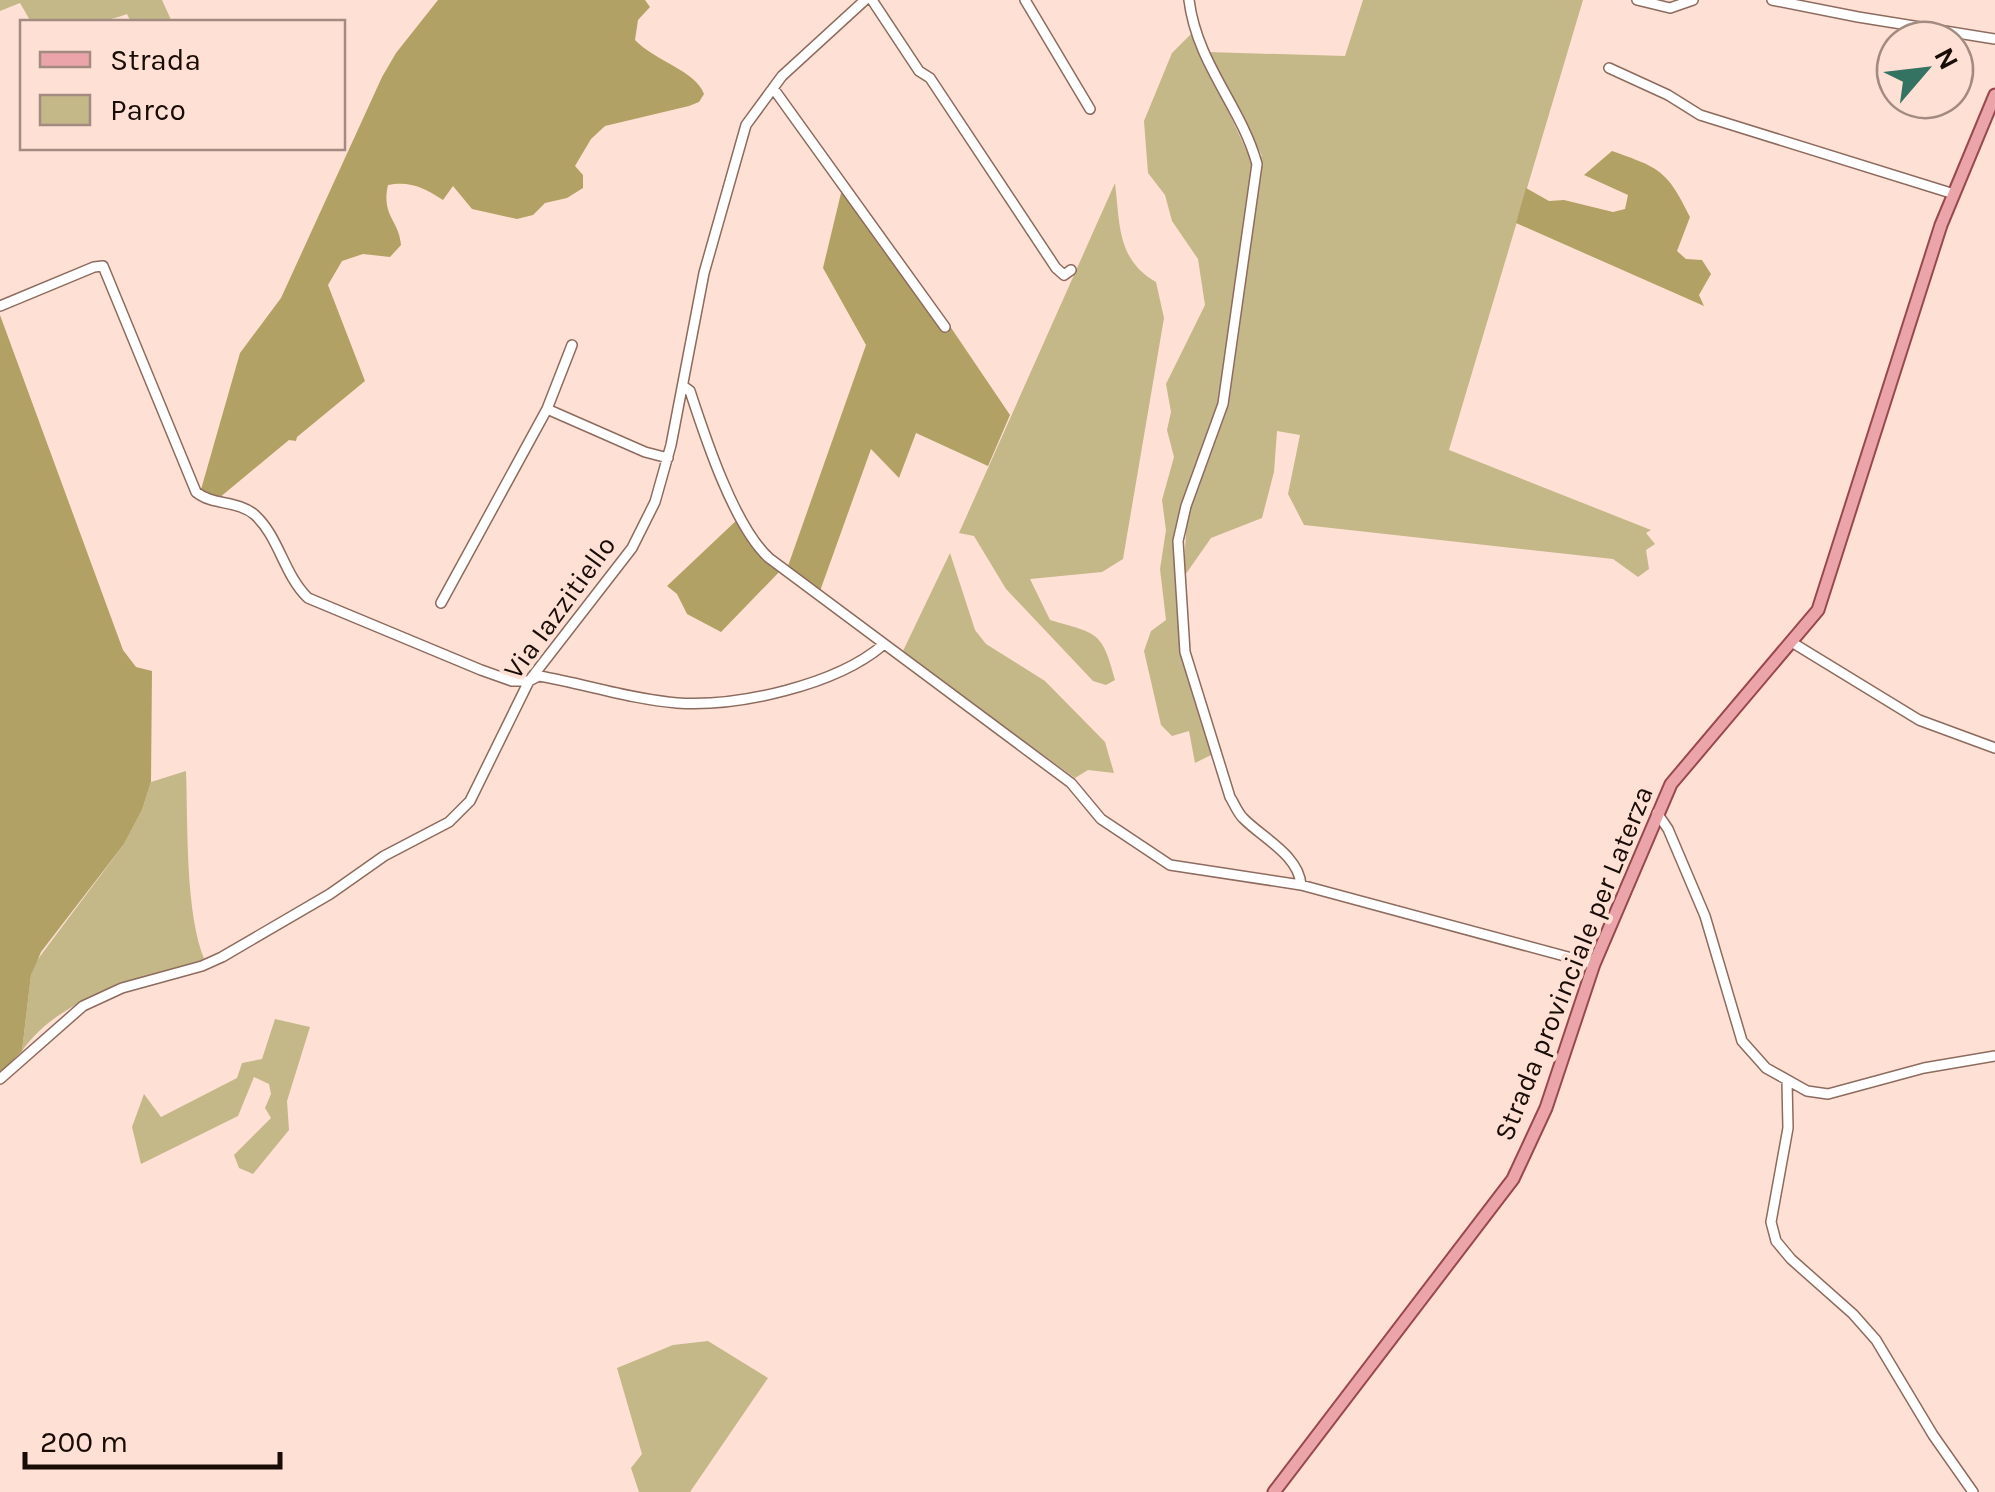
<svg xmlns="http://www.w3.org/2000/svg" width="1995" height="1492" viewBox="0 0 1995 1492" font-family="Karla,sans-serif">
<style>
.green{fill:#c4b788}
.forest{fill:#b2a164}
.lines{fill:none;stroke-linecap:round;stroke-linejoin:round}
.minor-casing{stroke:#8d6b5e;stroke-width:12}
.major-casing{stroke:#99484d;stroke-width:15}
.minor{stroke:#fff;stroke-width:9}
.major{stroke:#eba5aa;stroke-width:11}
.labels{text-anchor:middle;stroke-width:8;stroke-linejoin:round;paint-order:stroke}
.street-label{font-size:28px;fill:#190c07;stroke:#ffe0d4}
</style>
<rect width="100%" height="100%" fill="#ffe0d4"/>
<path class="green" d="M0 0H162L172 22H131L127 14C96 26 65 23 31 22L20 3 0 11Z
M1363 0H1583L1449 450 1651 530 1646 533 1655 544 1646 550 1649 569 1638 577 1613 559 1304 525 1288 494 1300 435 1277 431 1274 472 1262 518 1211 538 1183 578 1187 519 1225 413 1251 213 1221 404 1177 543 1184 657 1215 753 1195 763 1189 731 1172 736 1161 725 1144 651 1151 631 1166 620 1160 569 1166 530 1162 500 1174 457 1167 430 1171 412 1166 384 1205 305 1198 259 1172 221 1165 195 1148 173 1144 121 1172 53 1192 33 1255 169 1258 157 1262 156 1207 52 1345 56Z
M1115 183C1120 224 1117 260 1156 282L1164 318 1123 559 1102 572 1030 579 1050 620C1097 634 1102 630 1115 680L1106 685 1093 681 1006 589 974 536 959 533Z
M950 553 975 630 986 644 1045 681 1105 742 1114 773 1088 770 1075 778 902 653Z
M186 771C188 823 185 915 205 961 141 980 63 993 22 1051L31 975 35 963 124 844 142 810 151 782Z
M275 1019 310 1027 287 1101 289 1130 253 1174 239 1168 234 1155 271 1118 265 1108 271 1094 269 1084 254 1077 238 1116 141 1164 132 1127 144 1094 161 1117 237 1078 242 1063 262 1059Z
M708 1341 768 1378 690 1492H639L631 1468 642 1454 617 1368 673 1345Z"/>
<path class="forest" d="M438 0H645L650 7 638 20 635 40C655 61 696 71 704 94L699 102 689 106 605 126 591 139 575 166 583 175V188L567 198 545 203 533 215 517 219 472 209 453 186 443 200C424 188 411 181 388 185 381 216 399 220 401 245L390 257 363 254 342 261 328 285 365 381 297 437 296 441 289 440 219 498 200 493 240 353 281 298 382 77 396 53Z
M1612 151C1660 168 1667 170 1690 217L1677 251 1686 259 1702 260 1711 274 1699 295 1704 306 1516 223 1526 188 1549 201 1564 200 1613 212 1625 209 1628 195 1584 175Z
M842 189 915 292 935 304 1010 415 988 466 916 433 899 478 871 449 820 591 788 566 866 345 823 268Z
M0 315 123 650 136 667 152 671 151 782 142 810 124 844 41 952 31 975 22 1051 0 1073Z
M739 518 758 552 781 570 721 632 687 614 677 594 667 586Z"/>
<g class="lines">
<defs>
<path id="minor" d="M872 0 919 71 930 78 1056 268 1064 275 1071 270
M1025 0 1090 109
M1189 0C1197 64 1241 106 1257 164L1223 404 1186 506 1178 541 1185 652 1230 797C1234 803 1237 812 1243 818 1261 837 1299 855 1301 885L1594 964
M1637 0 1670 8 1693 0
M1772 0 1858 17 1995 39
M1609 68 1668 95 1700 115 1954 194
M773 88 945 327
M0 306 94 267 103 266 196 492C213 506 238 500 255 515 279 537 284 575 308 598L481 670 512 681H529L539 676C585 684 630 699 677 703 739 707 836 685 883 645
M683 386 690 391C705 437 734 526 769 558L1071 783 1101 819 1170 865 1301 885
M547 409 645 452 668 458
M441 603 547 409 572 345
M1793 643 1919 720 1995 748
M1657 813 1668 829 1705 916 1742 1041 1766 1068 1807 1091 1828 1094 1924 1068 1995 1056
M0 1079 83 1006 122 988 202 966 222 957 330 894 384 856 449 822 470 801 529 681 632 548 655 502 671 445 704 273 746 125 782 76 865 0
M1787 1082 1788 1128 1771 1222 1776 1241 1791 1259 1853 1314 1876 1340 1933 1435 1973 1492"/>
<path id="major" d="M1274 1492 1513 1179 1546 1108 1594 964 1671 784 1818 610 1941 225 1995 95"/>
</defs>
<use href="#minor" class="minor-casing"/>
<use href="#major" class="major-casing"/>
<use href="#minor" class="minor"/>
<use href="#major" class="major"/>
</g>
<g class="labels">
<g class="street-label">
<text transform="translate(559 607) rotate(-54)" y="10">Via Iazzitiello</text>
<text transform="translate(1573 963) rotate(-68)" y="10">Strada provinciale per Laterza</text>
</g>
</g>
<rect x="20" y="20" width="325" height="130" fill="#ffe0d4" stroke="#a38b82" stroke-width="2.5"/>
<rect x="40" y="52" width="50" height="15" fill="#eba5aa" stroke="#a38b82" stroke-width="2.5"/>
<text x="110" y="70" font-size="30" fill="#190c07">Strada</text>
<rect x="40" y="95" width="50" height="30" fill="#c4b788" stroke="#a38b82" stroke-width="2.5"/>
<text x="110" y="120" font-size="30" fill="#190c07">Parco</text>
<g transform="translate(1925 70) rotate(62)"><circle r="48" fill="#ffe0d4" stroke="#a38b82" stroke-width="2.5"/>
<path d="M0-8L18 38L0 25L-18 38Z" fill="#347361"/>
<text y="-15" font-size="28" font-weight="bold" text-anchor="middle" fill="#190c07">N</text>
</g>
<path d="M25 1452v15h255v-15" fill="none" stroke="#190c07" stroke-width="5"/>
<text x="40" y="1452" font-size="30" fill="#190c07" stroke="#ffe0d4" stroke-width="8" paint-order="stroke">200 m</text>
</svg>
